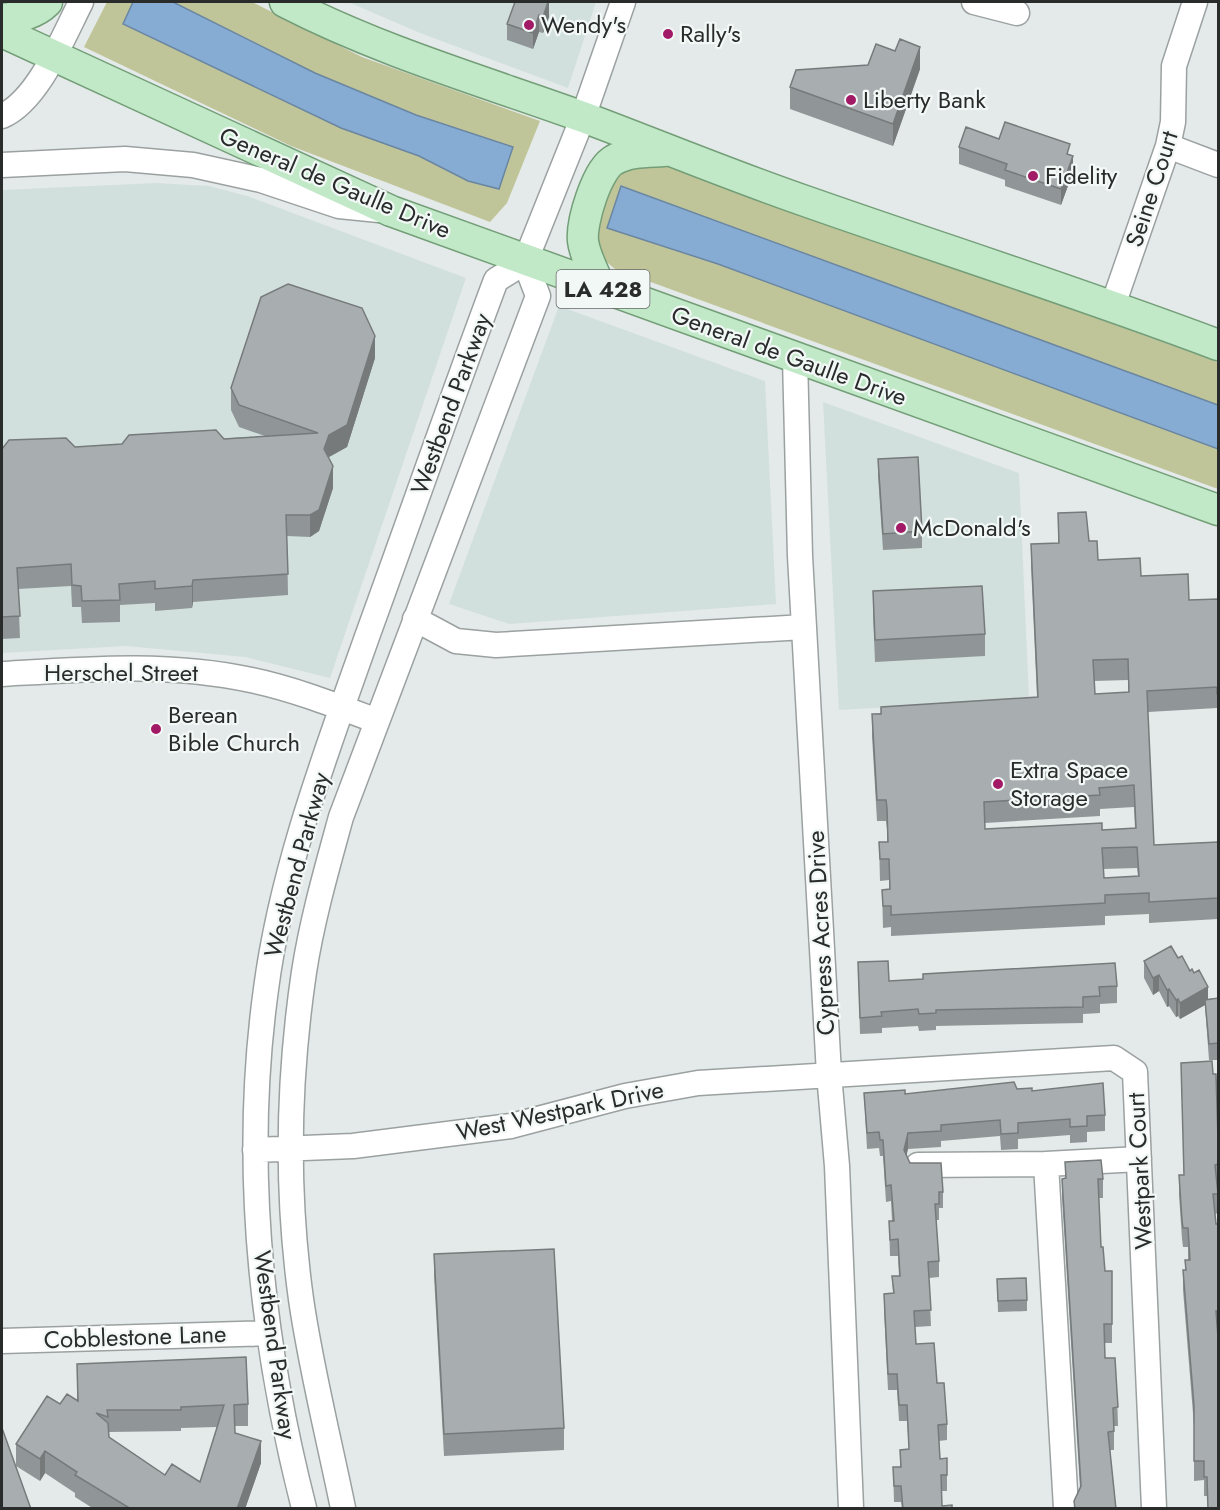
<svg xmlns="http://www.w3.org/2000/svg" width="1220" height="1510" viewBox="0 0 1220 1510" font-family="Jost,sans-serif">
<style>
.built{fill:#d2e0dd}
.green{fill:#c0c599}
.water{fill:#86acd3;stroke:#6a86a1;stroke-width:1.5}
.lines{fill:none;stroke-linecap:round;stroke-linejoin:round}
.minor-casing{stroke:#9ba1a0;stroke-width:27}
.major-casing{stroke:#739e78;stroke-width:33}
.minor{stroke:#fff;stroke-width:24}
.major{stroke:#c2e9c7;stroke-width:30}
.wall{fill:#909697;fill-rule:evenodd}
.shaded-wall{fill:#767a7b}
.building{fill:#a8aeb0;stroke:#767a7b;stroke-width:1.5;fill-rule:evenodd}
.poi-dot{fill:#a21a66;stroke:#f1f8f6;stroke-width:2}
.labels{text-anchor:middle;stroke-width:4.5;stroke-linejoin:round;paint-order:stroke}
.shield{fill:#f1f8f6;stroke:#666969;stroke-width:1.5}
.shield-label{font-size:22px;font-weight:bold;fill:#2a2c2c}
.poi-label{font-size:24px;fill:#2a2c2c;stroke:#f1f8f6;text-anchor:start}
.street-label{font-size:24px;fill:#2a2c2c;stroke:#f1f8f6}
</style>
<rect width="100%" height="100%" fill="#e4eae9"/>
<path class="built" d="M348 2H596L568 88 420 33Z
M156 183 209 186 247 196 466 278 330 678 245 657 126 646 2 653V190Z
M559 306 765 381 776 604 509 624 449 604Z
M823 402 1019 473 1029 699 839 710Z"/>
<path class="green" d="M107 2H252L362 57 540 121 507 203 490 222 291 146 84 47Z
M658 160 1218 362V405L622 186 607 228 718 264 1218 449V489L615 269 596 253 593 229 612 174Z"/>
<path class="water" d="M133 2H173L315 73 416 115 513 147 499 189 468 181 419 156 341 128 123 24Z
M621 186 1218 405V449L718 264 607 228Z"/>
<g class="lines">
<defs>
<path id="minor" d="M974 2 1017 13
M2 116C38 101 64 35 81 2
M1168 146 1218 165
M2 165 125 159 193 165 261 180 339 206 379 210
M1113 305 1168 146 1173 122 1174 66 1195 2
M795 358 800 556 829 1074 837 1166 851 1508
M415 619 456 641 496 645 804 627
M2 674C85 669 169 662 251 680 294 689 337 706 377 721
M255 1150 353 1146 511 1126 625 1096 698 1083 1114 1058 1135 1072 1154 1508
M1046 1164 1066 1508
M918 1165 1046 1164 1139 1159
M2 1341 269 1333
M304 1508C261 1340 242 1163 266 989 282 867 327 750 368 634 411 516 452 397 496 280L525 262 583 117 623 2
M343 1508C329 1439 311 1369 301 1299 286 1191 288 1080 304 972 312 920 327 868 341 817L538 296 525 262"/>
<path id="major" d="M285 2C380 51 483 81 583 117 658 145 732 176 808 202 945 250 1083 294 1218 345
M2 19C19 17 35 14 47 2
M2 32 391 211 1218 510
M601 289C595 274 585 257 583 241 581 222 597 169 614 160 629 151 647 152 664 151"/>
</defs>
<use href="#minor" class="minor-casing"/>
<use href="#major" class="major-casing"/>
<use href="#minor" class="minor"/>
<use href="#major" class="major"/>
</g>
<path class="wall" d="M515 2H549V17L543 33 539 32 533 49 507 40V24Z
M920 69 893 146 790 109V87Z
M999 139 1070 155 1073 172 1061 205 1005 186V180L959 164V147Z
M375 358 347 447 329 457 328 458 333 488 319 531 310 537 287 536 288 595 193 602 192 608 155 611V603L120 605V622L82 623 81 607H72L71 586 18 589 20 638 2 639V449L75 447 265 436 239 427 231 410V388Z
M878 459 922 531V548L883 550 878 476Z
M1058 513 1089 541 1098 560 1141 576 1189 600 1218 599V715H1217V708L1148 712 1154 845 1218 842V919L1149 923V914L1105 916V925L891 936V927L883 928 882 890 889 889V880L880 881 879 842H887V829L886 821H877L872 736V714L1037 697 1031 565V544L1058 543ZM1128 680V692L1095 694 1094 681ZM1134 807 1135 828 1102 830 985 829V823L1100 816V809ZM1137 868 1138 876 1104 878 1103 869Z
M873 591 985 634V656L875 662 873 613Z
M1144 961 1190 971 1208 999 1218 998V1060H1209L1205 1005 1180 1019 1178 1016 1176 1017 1169 1006 1167 1007 1159 991 1153 995 1144 978Z
M858 962 889 981 1117 986V1003L1100 1004V1013L1083 1014V1023L936 1026V1030L919 1031 918 1026 882 1028V1033L860 1034Z
M1181 1063 1213 1074 1218 1140V1184H1217L1218 1213 1215 1214 1216 1224H1218V1509H1208L1207 1496H1204V1480L1194 1481V1426L1183 1290V1270H1185L1188 1260V1247H1183L1182 1239 1179 1195V1175H1184Z
M1017 1089 1032 1091 1105 1115V1131L1087 1132V1142L1070 1143V1135L1018 1139V1149L1001 1150 1000 1136 941 1141V1147L908 1149 906 1155 910 1163 943 1192V1208H939V1220H936L939 1261V1277L929 1278 931 1326 915 1327 916 1344 937 1383 947 1424V1440L939 1441 940 1459 947 1475V1491H941L942 1506 952 1509H902L901 1502H894L893 1467H900V1450L909 1449 907 1421H899L897 1390H888L884 1310V1294L893 1293 892 1276H899L898 1256H890L889 1221H892L891 1201 886 1202 883 1156H880L879 1148 867 1149 864 1093 905 1094Z
M1065 1162 1103 1179V1198H1099L1101 1247 1105 1271H1112V1343H1105V1358L1117 1392 1118 1426H1114V1450H1110L1116 1509H1074V1501L1080 1488 1062 1197V1179L1065 1178Z
M434 1254 564 1428V1450L444 1456 434 1276Z
M997 1279 1027 1300V1311L998 1312Z
M77 1364 248 1404V1426H234L235 1433 261 1463 245 1509H94L75 1497V1493L45 1473 40 1481 16 1466V1444L60 1404 77 1400ZM217 1427 200 1482 165 1475 109 1437V1432L181 1431V1428Z"/>
<path class="shaded-wall" d="M544 2H549V17L543 33Z
M539 15V32L533 49V33Z
M920 47V69L893 146V124Z
M1073 156V172L1061 205V189Z
M375 336V358L347 447 329 457 324 471V449L329 435Z
M333 466V488L319 531 310 537V515Z
M193 580V602L192 608V586Z
M1159 975V991L1153 995V978Z
M1208 987V1003L1205 1000V1005L1180 1019V1003Z
M1169 989V1006L1167 1007V990Z
M1178 999V1016L1176 1017V1000Z
M908 1133V1149L904 1166V1150Z
M261 1441V1463L245 1509H237Z
M45 1451V1473L40 1481V1459Z"/>
<path class="building" d="M515 2H548L543 17 539 15 533 33 507 24Z
M900 39 920 47 893 124 790 87 796 70 868 65 876 44 895 51Z
M1005 122 1070 144 1067 154 1073 156 1061 189 1005 170 1007 164 959 147 966 127 999 139Z
M288 284 362 308 375 336 347 425 329 435 324 449 333 466 319 510 310 515H286L288 574 193 580 192 586 155 589V581L119 584 120 600 82 601 81 586 72 585 71 564 17 568 20 616 2 617V449L9 440 66 438 75 447 122 444 129 435 216 430 224 439 318 433 239 405 231 388 261 297Z
M918 457 922 531 883 534 878 459Z
M1086 512 1089 541H1097L1098 560 1140 558 1141 576 1188 574 1189 600 1218 599V694H1217V687L1147 691 1154 845 1218 842V898L1149 902V893L1105 895V903L891 915V906H883L882 890 890 889 889 859H880L879 842H888L887 808 886 800H877L872 714H881V707L1038 697 1031 544 1059 543 1058 513ZM1128 659 1129 692 1095 694 1093 660ZM1134 785 1136 828 1102 830V823L985 829 984 802 1100 795 1099 788ZM1137 847 1139 876 1104 878 1102 848Z
M982 586 985 634 875 640 873 591Z
M1171 946 1178 958 1182 956 1190 971 1192 969 1194 973 1199 970 1208 987 1180 1003 1178 999 1176 1000 1169 989 1167 990 1159 975 1153 978 1144 961Z
M888 961 889 981 923 979V974L1115 963 1117 986 1099 987 1100 996 1083 997V1007L936 1010V1013L919 1014 918 1009 881 1012 882 1016 860 1018 858 962Z
M1218 998V1043L1209 1044 1205 1000Z
M1212 1061 1213 1074H1216L1218 1140V1164L1215 1165 1218 1194H1213L1216 1224H1218V1311H1216L1218 1337V1509H1208L1207 1477H1204V1461H1194V1406L1183 1270H1186L1185 1260H1190L1188 1228H1183L1182 1220 1179 1175H1184L1181 1063Z
M1014 1082 1017 1089 1032 1088V1091L1103 1083 1105 1115 1087 1116V1126L1070 1127V1119L1018 1123V1133L1001 1134 1000 1120 941 1125V1131L908 1133 904 1150 910 1163H941L943 1192H939V1204H935L939 1261 928 1262 931 1310 914 1311 916 1344 934 1343 937 1383H944L947 1424 938 1425 940 1459 947 1458V1475H941L942 1506 952 1505V1509H903L901 1486H894L893 1467H901L900 1450 909 1449 907 1405H899L897 1374H888L884 1294 894 1293 892 1276H900L898 1239 890 1240 889 1221H894L891 1185 886 1186 883 1140H880L879 1132 867 1133 864 1093 905 1090V1094Z
M1101 1160 1103 1179H1098L1101 1247H1103L1105 1271H1112V1324H1104L1105 1358H1115L1117 1392 1118 1407 1113 1408 1114 1431 1108 1432 1116 1509H1075L1074 1501 1081 1486 1062 1179 1066 1178 1065 1162Z
M554 1249 564 1428 444 1434 434 1254Z
M1026 1278 1027 1300 998 1301 997 1279Z
M246 1357 248 1404 234 1405 235 1433 261 1441 237 1509H131L75 1475 77 1472 45 1451 40 1459 16 1444 47 1396 60 1404 67 1394 78 1401 77 1364ZM224 1405 200 1482 172 1464 165 1475 109 1437 108 1423 96 1413 108 1417 107 1410H181V1407Z
M2 1428 31 1509H2Z"/>
<g class="poi-dot">
<circle cx="529" cy="25" r="6"/>
<circle cx="668" cy="34" r="6"/>
<circle cx="851" cy="100" r="6"/>
<circle cx="1033" cy="176" r="6"/>
<circle cx="901" cy="528" r="6"/>
<circle cx="156" cy="729" r="6"/>
<circle cx="998" cy="784" r="6"/>
</g>
<g class="labels">
<rect class="shield" x="556.5" y="270" width="93" height="38" rx="4.5"/>
<g class="shield-label">
<text x="603" y="297">LA 428</text>
</g>
<g class="poi-label">
<text x="541" y="33">Wendy's</text>
<text x="680" y="42">Rally's</text>
<text x="863" y="108">Liberty Bank</text>
<text x="1045" y="184">Fidelity</text>
<text x="913" y="536">McDonald's</text>
<text x="168" y="723">Berean<tspan x="168" dy="28">Bible Church</tspan></text>
<text x="1010" y="778">Extra Space<tspan x="1010" dy="28">Storage</tspan></text>
</g>
<g class="street-label">
<text transform="translate(335 183) rotate(23)" y="8">General de Gaulle Drive</text>
<text transform="translate(1152 189) rotate(-72)" y="8">Seine Court</text>
<text transform="translate(789 356) rotate(20)" y="8">General de Gaulle Drive</text>
<text transform="translate(451 404) rotate(-70)" y="8">Westbend Parkway</text>
<text x="121" y="681">Herschel Street</text>
<text transform="translate(297 865) rotate(-75)" y="8">Westbend Parkway</text>
<text transform="translate(821 933) rotate(-93)" y="8">Cypress Acres Drive</text>
<text transform="translate(560 1111) rotate(-12)" y="8">West Westpark Drive</text>
<text transform="translate(1140 1171) rotate(-93)" y="8">Westpark Court</text>
<text transform="translate(135 1337) rotate(-2)" y="8">Cobblestone Lane</text>
<text transform="translate(275 1345) rotate(82)" y="8">Westbend Parkway</text>
</g>
</g>
<rect width="1220" height="1510" fill="none" stroke="#2a2c2c" stroke-width="6"/>
</svg>
